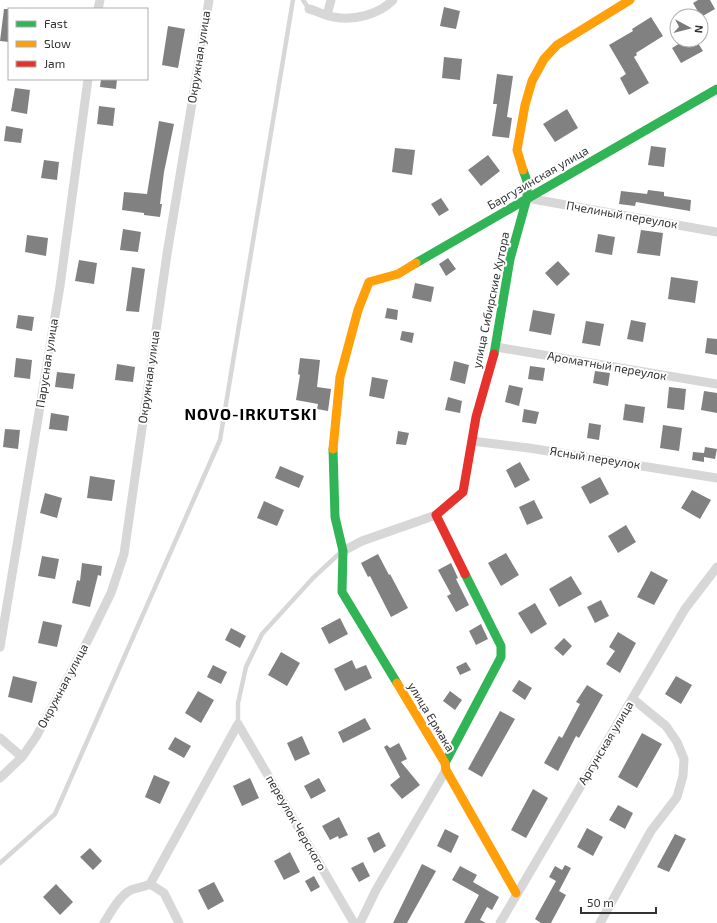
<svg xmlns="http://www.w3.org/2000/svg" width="717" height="923" viewBox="0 0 717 923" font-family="'Exo 2',sans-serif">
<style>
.building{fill:#818181}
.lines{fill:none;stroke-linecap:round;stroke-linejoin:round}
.lane{stroke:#d7d7d7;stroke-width:4.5}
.street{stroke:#d7d7d7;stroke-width:9}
.fast{stroke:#30b455;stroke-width:9}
.slow{stroke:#ff9f0a;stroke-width:9}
.jam{stroke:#e5322d;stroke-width:9}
.labels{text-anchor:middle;stroke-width:4;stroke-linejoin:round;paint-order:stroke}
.street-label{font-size:12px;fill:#333;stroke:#fff}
.district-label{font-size:16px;font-weight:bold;letter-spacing:1px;fill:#000;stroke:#fff}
</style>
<rect width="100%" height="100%" fill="#fff"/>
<path class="building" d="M698 0H710L715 9 701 17 693 3Z
M444 7 460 11 456 29 440 26Z
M4 9H9V42L0 41Z
M651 17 663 36 636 53 637 55 634 57 649 83 629 95 620 78 626 74 609 45 633 31 632 29Z
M168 26 185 29 178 68 162 65Z
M685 40H696L703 51 681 63 672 48Z
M444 57 462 59 460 80 442 78Z
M497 74 513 76 507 117 512 118 509 138 492 136 497 104H493Z
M101 79H117L116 89 100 87Z
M15 88 30 90 27 114 11 111Z
M99 106 115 108 113 126 97 124Z
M567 109 578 128 555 142 543 124Z
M159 121 174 124 164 172 160 204H162L160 217 144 215V213L122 210 124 192 147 194Z
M6 126 23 129 21 143 4 141Z
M651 146 666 148 664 167 648 165Z
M395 148 415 150 412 175 392 172Z
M488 155 500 171 481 186 468 170Z
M44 160 59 162 57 180 41 178Z
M648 190 664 192V196L691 200 690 211 636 202 635 206 619 204 621 191 647 194Z
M441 198 449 210 439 216 431 204Z
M123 229 141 232 138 252 120 250Z
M641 230 663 233 660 256 637 253Z
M598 234 615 237 612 255 595 252Z
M27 235 48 238 46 256 25 252Z
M448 258 456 269 446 276 439 264Z
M79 260 97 263 94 284 75 281Z
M558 261 570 274 557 286 545 273Z
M132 267 145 269 139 312 126 311Z
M671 277 698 281 695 303 668 299Z
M415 283 434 287 431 302 412 298Z
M387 308 398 310 397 320 385 318Z
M533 310 555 314 551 335 529 331Z
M18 315 34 317 32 331 16 328Z
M631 320 646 323 643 342 627 339Z
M586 321 604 324 600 346 582 343Z
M402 331 414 333 412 343 400 340Z
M707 338 717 339V355L705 353Z
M16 358 32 360 30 379 14 377Z
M300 358 320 360 317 387 331 389 328 411 317 409 318 404 296 400 300 375 298 374Z
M454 361 469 365 465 384 450 380Z
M117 364 135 367 133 382 115 380Z
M530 366 545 368 543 381 528 379Z
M595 371 610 373 608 386 593 383Z
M57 372 75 374 73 389 55 387Z
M372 377 388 380 384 399 369 396Z
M509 385 523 388 519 406 505 402Z
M669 387 686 389 684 410 667 408Z
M704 391 717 393V413L701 410Z
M448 397 462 401 460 413 445 410Z
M625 404 645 407 643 423 623 420Z
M524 409 539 412 536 424 522 422Z
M51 413 69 416 67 431 49 429Z
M589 423 601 425 599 440 587 438Z
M663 425 682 428 679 451 660 448Z
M5 429 20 430 18 449 3 447Z
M398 431 409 433 406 445 396 444Z
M705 447 717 449 715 459 704 457V462L692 460 693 452 704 453Z
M520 462 530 480 515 488 506 470Z
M280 466 304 476 299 488 275 478Z
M90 476 115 480 112 501 87 498Z
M600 477 609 494 590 504 581 487Z
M692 490 711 500 700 519 681 508Z
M45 493 62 498 57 518 40 513Z
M534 500 543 518 527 525 519 507Z
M264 501 284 510 277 526 257 518Z
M626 525 636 542 618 553 608 536Z
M506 553 519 575 501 586 488 563Z
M378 554 389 575 390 574 408 608 391 617 370 576 368 577 361 563Z
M42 556 59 559 55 579 38 576Z
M82 563 102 566 101 576 98 575 90 607 72 603 77 580 80 581Z
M451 563 458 578 456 579 469 605 456 612 447 596 451 594 438 570Z
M651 571 668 580 654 605 637 597Z
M571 576 582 594 559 607 549 589Z
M601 600 609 616 595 623 587 607Z
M535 603 547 624 531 634 518 613Z
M340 618 348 634 329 644 321 628Z
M43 621 62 625 57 647 38 643Z
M481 624 488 639 476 645 469 631Z
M231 628 246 636 240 648 225 640Z
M618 632 636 643 620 673 606 664 615 651 609 647Z
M564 638 572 646 563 656 554 648Z
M281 652 300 663 287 686 268 675Z
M352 660 356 669 366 665 372 678 345 691 334 669Z
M466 662 471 670 460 675 456 667Z
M213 665 227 672 221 684 207 677Z
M13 676 37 682 32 703 8 697Z
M676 676 692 685 681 704 665 694Z
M519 680 532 688 525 700 512 691Z
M587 685 603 695 579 738 576 736 558 771 544 763 559 736 562 738 580 704 576 702Z
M198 691 214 700 201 723 185 713Z
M450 691 462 700 455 710 443 701Z
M500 711 515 719 482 777 468 769Z
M365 718 371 729 343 743 338 732Z
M642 733 662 744 637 788 618 777Z
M302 736 310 754 295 761 287 743Z
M175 737 191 746 184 758 168 749Z
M399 743 407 759 401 762 420 785 402 799 390 785 400 777 384 747 387 745 390 748Z
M154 775 170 782 160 804 145 797Z
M250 778 259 798 242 806 233 786Z
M319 778 326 791 311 799 304 786Z
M533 789 548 798 526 838 511 830Z
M618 805 633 813 625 829 609 820Z
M339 817 348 835 339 839 338 836 330 840 322 826Z
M587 828 603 837 593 856 577 847Z
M445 829 459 836 451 853 437 846Z
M379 832 386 846 374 853 367 838Z
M675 834 686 839 669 872 657 867Z
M90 848 102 861 93 870 80 857Z
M290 852 300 872 284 880 274 861Z
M363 862 370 876 359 882 351 868Z
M422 864 436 871 407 923H393Z
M565 865 571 868 559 891 566 895 551 923H541L535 919 556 881 549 877 555 866 562 870Z
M460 866 477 875 473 882 499 897 492 910 487 907 480 920 486 923H464L479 895 452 880Z
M314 876 320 887 311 892 305 881Z
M214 882 224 901 208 910 198 890Z
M56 884 73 902 60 915 43 897Z"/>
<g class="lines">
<path class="lane" d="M303 0 309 9
M238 724V703L246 667 262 634 313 578 341 552
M0 863 55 814 220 440 293 0"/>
<path class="street" d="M98 9 100 0
M309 9C318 11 325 16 334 17 353 21 378 15 393 0
M327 15 331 0
M527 198 717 232
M496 347 717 384
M472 441 529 448 717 478
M343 551 362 541 436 515
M0 647 60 286 88 79
M238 724 354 923
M0 738 22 757
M0 778 22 757 36 737 89 638 111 593 124 554 167 254 209 0
M150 884 238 724
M150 884 164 893 179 923
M104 923C111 912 118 898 129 891 134 888 142 888 150 884
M360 923 376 890 446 770
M500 923 685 609 717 567
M600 923 651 831 677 797 683 776 684 759 677 742 666 726 633 699"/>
<path class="fast" d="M416 263 717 89
M494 354 510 259 527 198V181L523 170
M333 449 335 517 343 551 342 592 397 683
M445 763 501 657V646L465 574"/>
<path class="slow" d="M523 170 517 150 525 105 532 81 544 59 557 45 630 0
M333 449 340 377 358 310 369 282 398 274 416 263
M397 683 445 763 446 770 516 893"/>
<path class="jam" d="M465 574 436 515 463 492 476 417 494 354"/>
</g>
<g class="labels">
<g class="street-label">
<text transform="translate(199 57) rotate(-81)" y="4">Окружная улица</text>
<text transform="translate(538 178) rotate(-30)" y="4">Баргузинская улица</text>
<text transform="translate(622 215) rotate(10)" y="4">Пчелиный переулок</text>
<text transform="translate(491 300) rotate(-78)" y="4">улица Сибирские Хутора</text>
<text transform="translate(47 363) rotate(-81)" y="4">Парусная улица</text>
<text transform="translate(607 366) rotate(10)" y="4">Ароматный переулок</text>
<text transform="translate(149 377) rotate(-82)" y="4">Окружная улица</text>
<text transform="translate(595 458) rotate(9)" y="4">Ясный переулок</text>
<text transform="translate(63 686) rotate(-62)" y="4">Окружная улица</text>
<text transform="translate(431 717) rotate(59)" y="4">улица Ермака</text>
<text transform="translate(606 743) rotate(-59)" y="4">Аргунская улица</text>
<text transform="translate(296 823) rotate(60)" y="4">переулок Черского</text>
</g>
<g class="district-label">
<text x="251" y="420">NOVO-IRKUTSKI</text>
</g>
</g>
<rect x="8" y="8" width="140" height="72" fill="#ffffff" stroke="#adadad"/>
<rect x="16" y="21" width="20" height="6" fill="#30b455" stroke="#adadad"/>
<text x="44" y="28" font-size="12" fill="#333333">Fast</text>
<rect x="16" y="41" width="20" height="6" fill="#ff9f0a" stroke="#adadad"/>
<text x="44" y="48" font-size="12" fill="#333333">Slow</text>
<rect x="16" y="61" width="20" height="6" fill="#e5322d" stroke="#adadad"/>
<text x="44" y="68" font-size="12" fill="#333333">Jam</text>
<g transform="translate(689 28) rotate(97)"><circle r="19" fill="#ffffff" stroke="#adadad"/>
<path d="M0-3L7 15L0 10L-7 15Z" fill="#7a7a7a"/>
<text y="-6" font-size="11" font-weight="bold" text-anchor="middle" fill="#333333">N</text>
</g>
<path d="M581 907v6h75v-6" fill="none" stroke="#333333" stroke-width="2"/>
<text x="587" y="907" font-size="12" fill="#333333" stroke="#ffffff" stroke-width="3" paint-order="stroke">50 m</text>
</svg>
